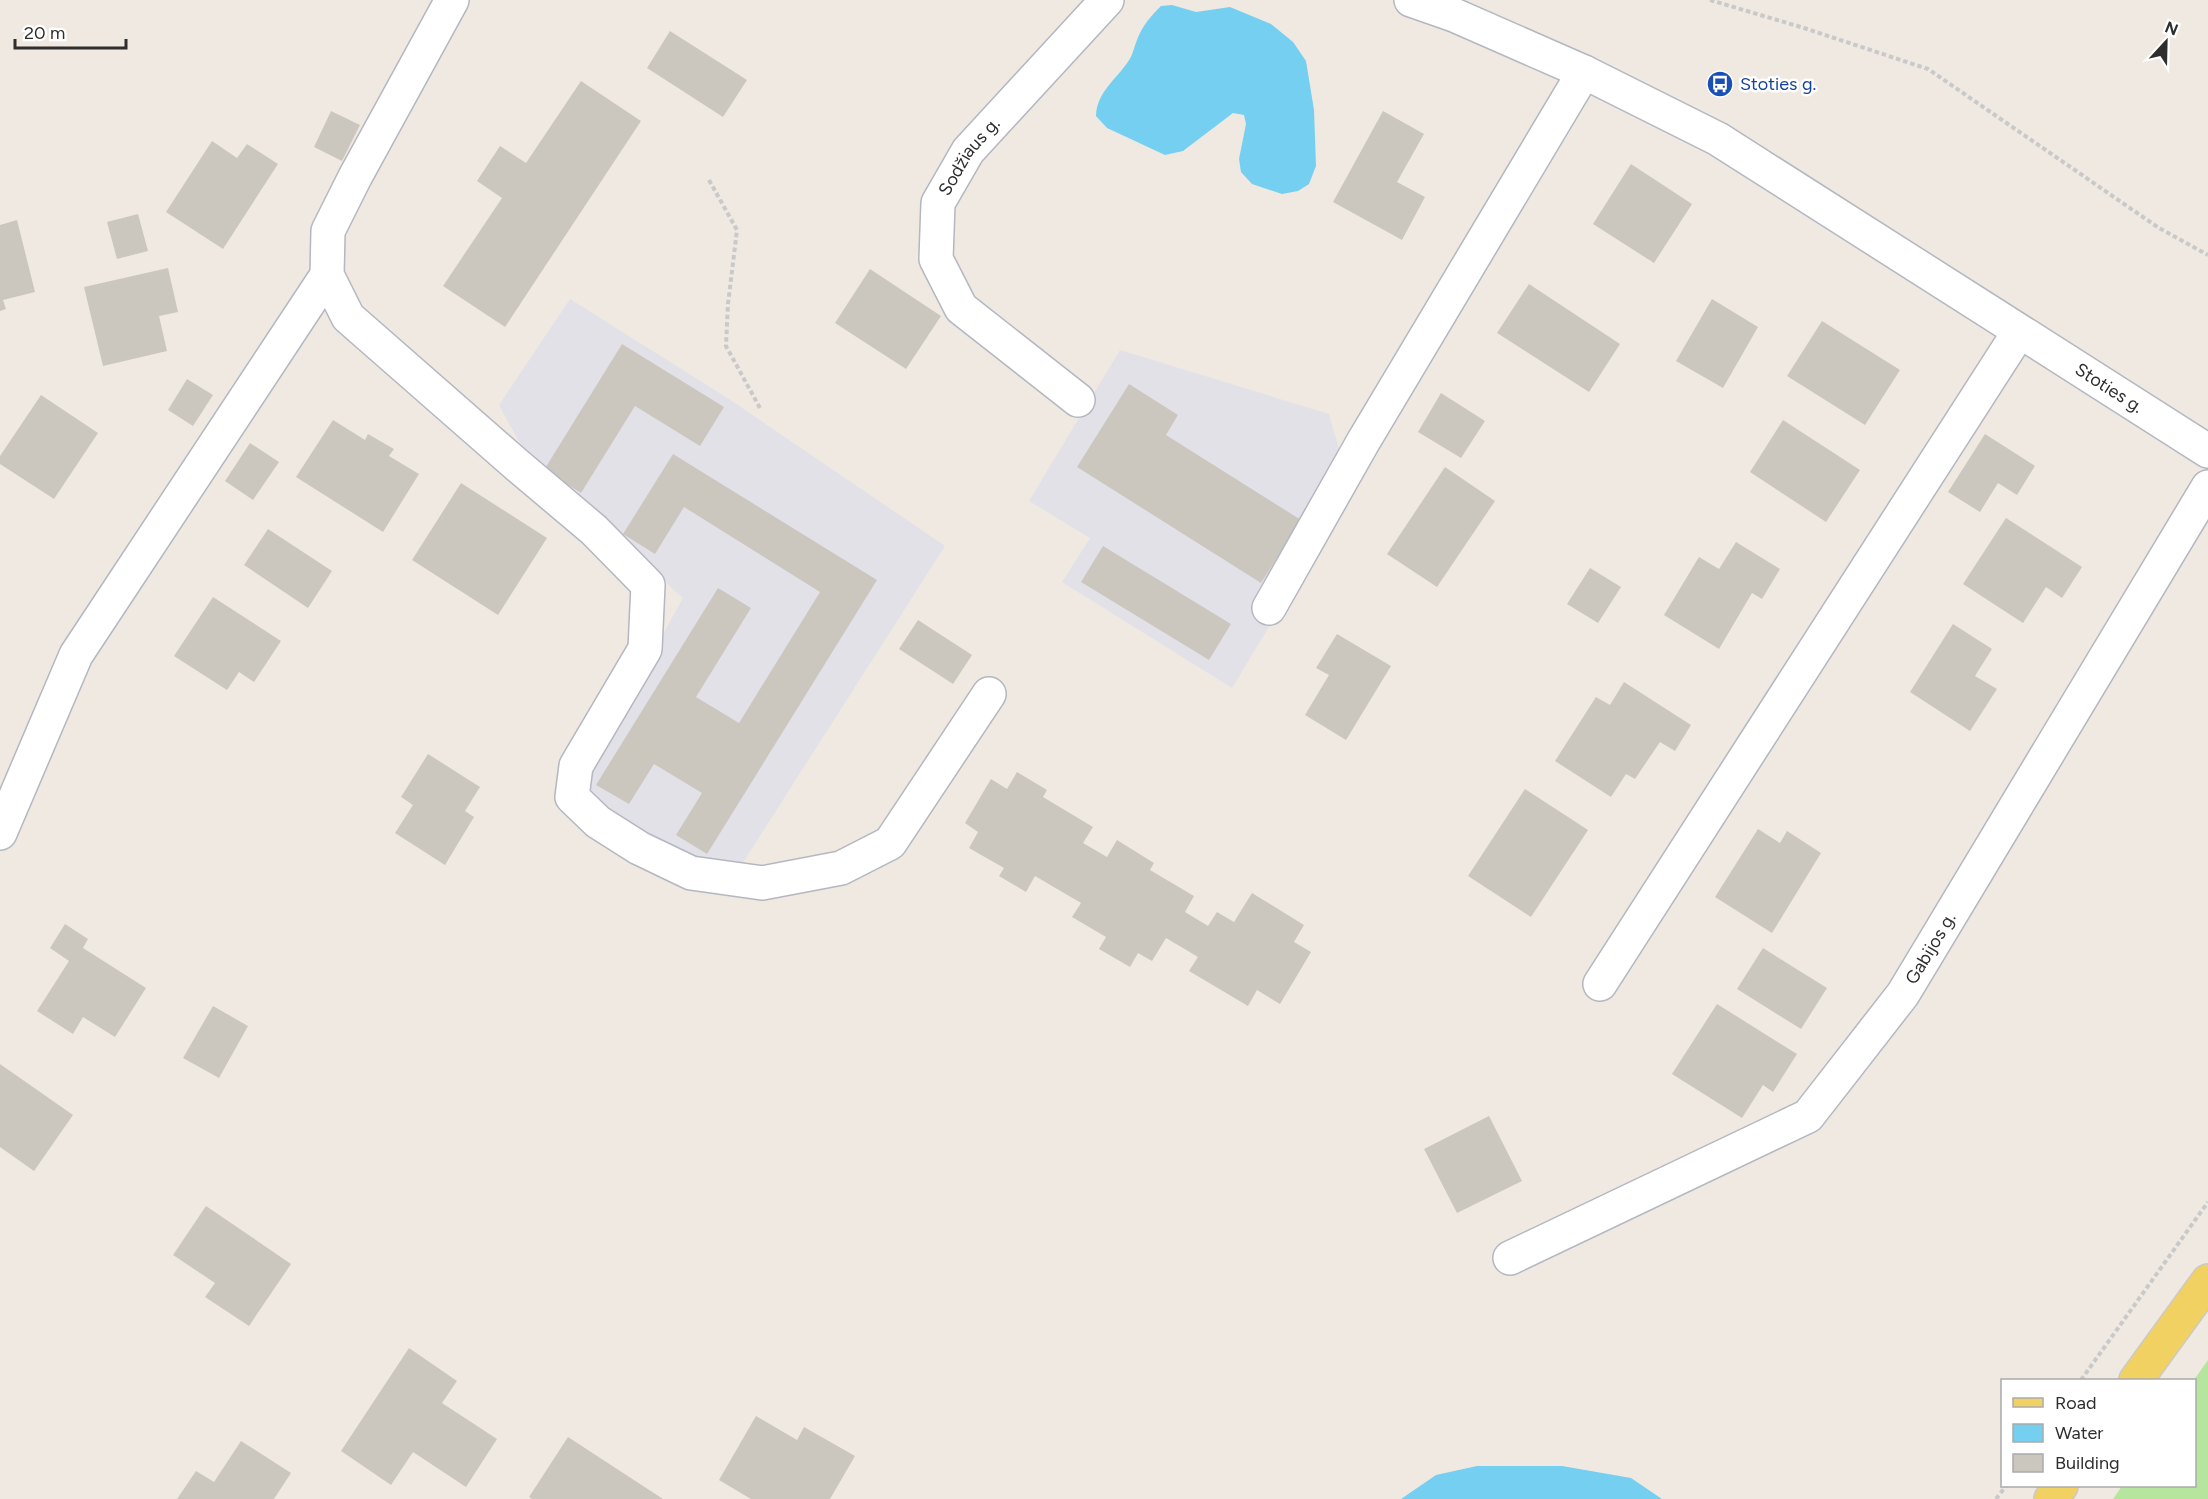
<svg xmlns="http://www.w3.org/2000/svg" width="2208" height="1499" viewBox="0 0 2208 1499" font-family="Figtree,sans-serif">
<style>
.industrial{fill:#e3e1e8}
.green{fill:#b6e59e}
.water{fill:#75cff0}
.building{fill:#cbc7bf}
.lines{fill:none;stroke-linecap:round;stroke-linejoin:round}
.minor-casing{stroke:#b4b7c1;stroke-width:36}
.primary-casing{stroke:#c9c9c9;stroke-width:36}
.path{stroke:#c9c9c9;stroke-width:4;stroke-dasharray:4.5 3;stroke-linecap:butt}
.minor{stroke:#fff;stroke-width:33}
.primary{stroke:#f2d163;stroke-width:33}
.labels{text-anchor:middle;stroke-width:5;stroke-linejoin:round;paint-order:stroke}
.transit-label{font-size:18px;fill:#164399;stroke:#fff;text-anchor:start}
.street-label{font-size:18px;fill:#2e2e2e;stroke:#fff}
</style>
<rect width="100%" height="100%" fill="#efe9e1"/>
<path class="industrial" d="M570 299 729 399 945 546 742 864H698L605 808 581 783 683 598 528 458 499 405Z
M1120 350 1329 414 1351 491 1232 688 1062 582 1090 538 1029 501Z"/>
<path class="green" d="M2208 1360V1499H2113L2122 1486H2194V1380Z"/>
<path class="water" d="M1172 5 1196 12 1230 7 1271 24 1293 42 1306 61 1314 110 1316 166 1309 184 1298 191 1282 194 1252 184 1241 172 1239 159 1246 124 1244 115 1233 113 1183 151 1165 155 1107 128 1096 116C1097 90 1119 78 1131 57 1133 52 1135 45 1137 40 1142 26 1151 16 1161 6Z
M1477 1466H1562L1631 1478 1662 1499H1401L1436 1475Z"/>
<path class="building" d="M670 31 747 80 723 117 647 68Z
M581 81 641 121 505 327 443 286 502 198 477 181 500 146 526 163Z
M331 111 360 125 342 161 314 147Z
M1383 111 1424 134 1397 182 1425 197 1402 240 1333 202Z
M212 141 237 158 247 144 278 164 223 249 166 212Z
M1631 164 1692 204 1654 263 1593 224Z
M138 214 148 251 117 259 107 222Z
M17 220 35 292 3 300 6 309 0 311V225Z
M168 268 178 312 159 316 167 351 103 366 84 287Z
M870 269 941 316 906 369 835 323Z
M1529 284 1620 344 1589 392 1497 333Z
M1712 299 1758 327 1723 388 1676 361Z
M1822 321 1900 370 1865 425 1787 376Z
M622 344 724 407 700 446 635 406 581 493 544 470Z
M187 379 213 395 193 426 168 410Z
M1129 384 1178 415 1166 435 1301 520 1261 583 1077 467Z
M1441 393 1485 421 1461 458 1418 432Z
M41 395 98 433 54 499 0 464V456Z
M333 420 365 440 368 434 394 449 389 456 419 474 383 532 296 477Z
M1783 420 1860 470 1826 522 1750 472Z
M1985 434 2035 466 2017 495 1998 483 1980 512 1948 492Z
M250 443 279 462 253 500 225 481Z
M673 454 877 580 707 854 676 835 702 793 654 764 629 804 596 785 718 588 751 608 696 697 739 723 820 592 684 507 655 554 623 534Z
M1445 467 1495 501 1437 587 1387 554Z
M461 483 547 538 498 615 412 560Z
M2006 518 2082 567 2062 598 2046 587 2023 623 1963 584Z
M268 529 332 571 308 608 244 565Z
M1736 542 1780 569 1762 599 1752 593 1719 649 1664 615 1699 557 1719 569Z
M1103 546 1231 624 1209 660 1081 582Z
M1590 568 1621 587 1598 623 1567 604Z
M213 597 281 641 254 682 239 672 227 690 174 656Z
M918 620 972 655 953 684 899 649Z
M1953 624 1992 649 1975 676 1997 689 1970 731 1910 692Z
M1337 634 1391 666 1346 740 1305 715 1329 675 1316 668Z
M1624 682 1691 725 1675 751 1660 742 1635 779 1626 774 1611 797 1555 761 1596 697 1610 705Z
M428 754 480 787 465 811 474 817 445 865 395 833 413 805 401 797Z
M1017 772 1047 790 1043 797 1093 827 1083 843 1107 857 1117 840 1154 863 1150 870 1194 896 1185 912 1208 926 1217 912 1234 922 1252 893 1304 925 1294 942 1311 952 1280 1004 1257 990 1248 1006 1189 971 1198 957 1166 938 1152 961 1138 953 1130 967 1099 949 1106 937 1072 917 1081 903 1035 876 1026 892 999 876 1004 868 969 848 978 832 965 823 991 779 1007 789Z
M1525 789 1588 830 1531 917 1468 876Z
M1758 829 1780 843 1787 831 1821 853 1772 933 1715 897Z
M65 924 88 939 83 948 146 988 115 1037 83 1017 73 1034 37 1011 69 961 50 948Z
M1763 948 1827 988 1801 1029 1737 989Z
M1717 1004 1797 1054 1773 1092 1763 1085 1742 1118 1672 1074Z
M213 1006 248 1026 219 1078 183 1058Z
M0 1064 73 1115 34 1171 0 1147Z
M1489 1116 1522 1181 1457 1213 1424 1149Z
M206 1206 291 1264 249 1326 205 1297 215 1283 173 1255Z
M409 1348 457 1381 442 1403 497 1439 466 1487 413 1452 391 1485 341 1451Z
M756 1416 797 1440 804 1427 855 1456 830 1499H751L719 1480Z
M568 1437 663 1499H532L529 1497Z
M241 1441 291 1473 274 1499H177L196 1471 214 1482Z"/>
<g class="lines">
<defs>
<g id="minor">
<path d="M452 0 355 177 328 231 327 275 348 317 517 465 594 530 648 585 645 649 576 766 572 797 598 822 639 848 691 873 762 883 841 868 890 843 989 694"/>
<path id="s1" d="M1411 0 1454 15 1584 72 1718 139 2208 451"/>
<path id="s2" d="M1078 400 961 308 936 259 938 203 968 151 1107 0"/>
<path d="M1269 608 1363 442 1584 72"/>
<path d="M0 833 76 655 327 275"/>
<path d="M1600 984 2019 332"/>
<path id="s3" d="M1510 1258 1808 1116 1903 994 2208 487"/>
</g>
<path id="primary" d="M2136 1380 2208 1281
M2051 1499 2061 1486"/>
</defs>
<use href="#minor" class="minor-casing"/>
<use href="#primary" class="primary-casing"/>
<path class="path" d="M1710 0 1804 28 1928 69 2159 228 2208 255
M709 180 737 230 728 304 726 346 761 410
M2081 1380 2208 1202
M1996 1499 2006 1486"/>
<use href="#minor" class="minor"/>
<use href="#primary" class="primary"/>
</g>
<defs>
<symbol id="bus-disc" viewBox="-11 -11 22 22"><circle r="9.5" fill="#1a4fb4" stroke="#fff"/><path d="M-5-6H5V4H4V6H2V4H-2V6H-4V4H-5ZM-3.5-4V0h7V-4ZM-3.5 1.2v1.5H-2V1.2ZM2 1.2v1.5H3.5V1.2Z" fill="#fff"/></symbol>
</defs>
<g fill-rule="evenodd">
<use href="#bus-disc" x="1705" y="69" width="30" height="30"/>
</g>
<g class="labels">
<g class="transit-label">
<text x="1740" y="90">Stoties g.</text>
</g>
<g class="street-label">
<text dy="6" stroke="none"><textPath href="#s2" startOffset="316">Sodžiaus g.</textPath></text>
<text dy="6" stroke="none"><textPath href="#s1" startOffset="801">Stoties g.</textPath></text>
<text dy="6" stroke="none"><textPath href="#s3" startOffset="538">Gabijos g.</textPath></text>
</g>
</g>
<rect x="2001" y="1379" width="195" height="108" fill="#ffffff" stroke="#ababab" stroke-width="1.5"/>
<rect x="2013" y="1398" width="30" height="9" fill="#f2d163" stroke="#ababab" stroke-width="1.5"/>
<text x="2055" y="1409" font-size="18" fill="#2e2e2e">Road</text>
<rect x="2013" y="1424" width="30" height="18" fill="#75cff0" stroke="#ababab" stroke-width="1.5"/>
<text x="2055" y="1439" font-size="18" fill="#2e2e2e">Water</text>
<rect x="2013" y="1454" width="30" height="18" fill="#cbc7bf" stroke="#ababab" stroke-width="1.5"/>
<text x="2055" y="1469" font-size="18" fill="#2e2e2e">Building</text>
<g transform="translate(2166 42) rotate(22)" stroke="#ffffff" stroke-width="4.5" paint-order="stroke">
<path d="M0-4.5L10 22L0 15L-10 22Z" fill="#2e2e2e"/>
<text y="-9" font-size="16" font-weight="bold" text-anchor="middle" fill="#2e2e2e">N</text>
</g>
<path d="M15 39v9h111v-9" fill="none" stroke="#2e2e2e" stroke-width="3"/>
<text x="24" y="39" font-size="18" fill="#2e2e2e" stroke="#ffffff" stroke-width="4.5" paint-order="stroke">20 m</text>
</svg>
